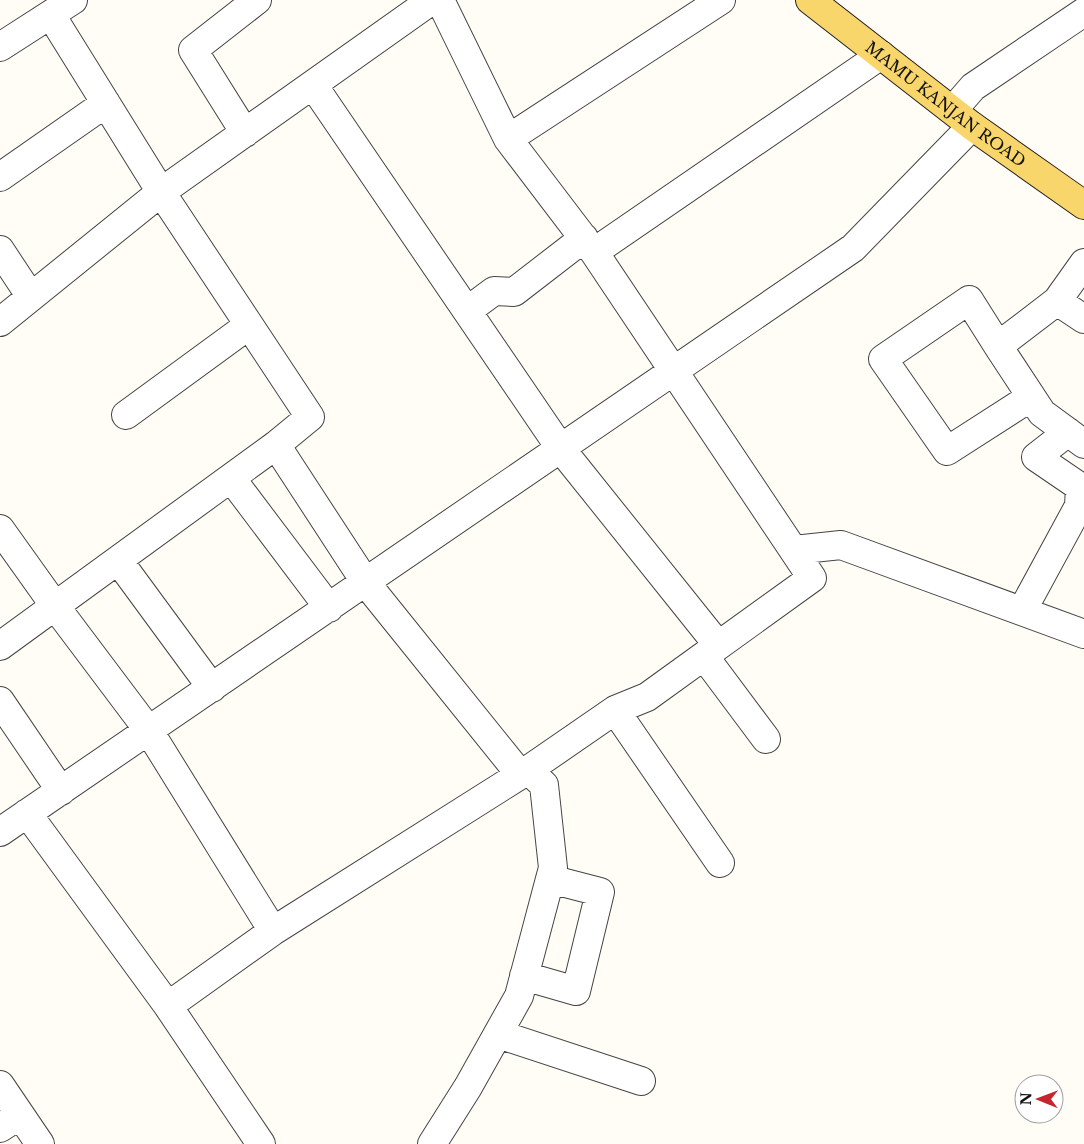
<svg xmlns="http://www.w3.org/2000/svg" width="1084" height="1144" viewBox="0 0 1084 1144" font-family="'Libre Baskerville',serif">
<style>
.lines{fill:none;stroke-linecap:round;stroke-linejoin:round}
.minor-casing{stroke:#444;stroke-width:30}
.major-casing{stroke:#222;stroke-width:30}
.minor{stroke:#fff;stroke-width:28}
.major{stroke:#f9d66b;stroke-width:28}
.labels{text-anchor:middle;stroke-width:5;stroke-linejoin:round;paint-order:stroke}
.street-label{font-size:16px;fill:#111;stroke:#fff}
</style>
<rect width="100%" height="100%" fill="#fffdf5"/>
<g class="lines">
<defs>
<path id="minor" d="M0 47 73 0
M313 85 561 449 718 645
M953 110 973 87 1084 12
M245 133 193 50 257 0
M508 139 721 0
M0 177 106 103
M0 250 31 297
M594 252 881 55
M1084 263 1057 301 998 346 1042 413 1084 444
M1057 301 1084 319
M467 311 494 291 514 292 584 238
M0 322 161 192 432 0
M998 346 969 300 883 359 947 451 1031 397
M126 415 249 325
M276 445 366 583 519 773 528 770 544 785 553 868 550 879 519 996 468 1087 432 1144
M231 478 329 608
M0 529 55 606 149 731 273 931
M794 550 841 545 1084 634
M118 560 212 688
M1022 611 1079 506 1080 487 1036 457 1068 432
M0 646 276 445 310 417 161 192 51 15
M704 656 766 739
M0 701 61 791
M615 710 720 863
M27 813 168 1006 261 1144
M0 832 853 248 972 126
M524 976 576 991 600 892 550 879
M168 1006 273 931 528 770 615 710 647 697 812 578 594 252 508 139 440 0
M498 1034 641 1081
M0 1085 40 1144
M0 1128 20 1115"/>
<g id="major">
<path id="s1" d="M810 0 972 126 1084 205"/>
</g>
</defs>
<use href="#minor" class="minor-casing"/>
<use href="#major" class="major-casing"/>
<use href="#minor" class="minor"/>
<use href="#major" class="major"/>
</g>
<g class="labels">
<g class="street-label">
<text dy="6" stroke="none"><textPath href="#s1" startOffset="171">MAMU KANJAN ROAD</textPath></text>
</g>
</g>
<g transform="translate(1039 1099) rotate(271)"><circle r="24" fill="#ffffff" stroke="#a0a0a0"/>
<path d="M0-4L9 19L0 12L-9 19Z" fill="#c4262e"/>
<text y="-8" font-size="14" font-weight="bold" text-anchor="middle" fill="#111111">N</text>
</g>
</svg>
